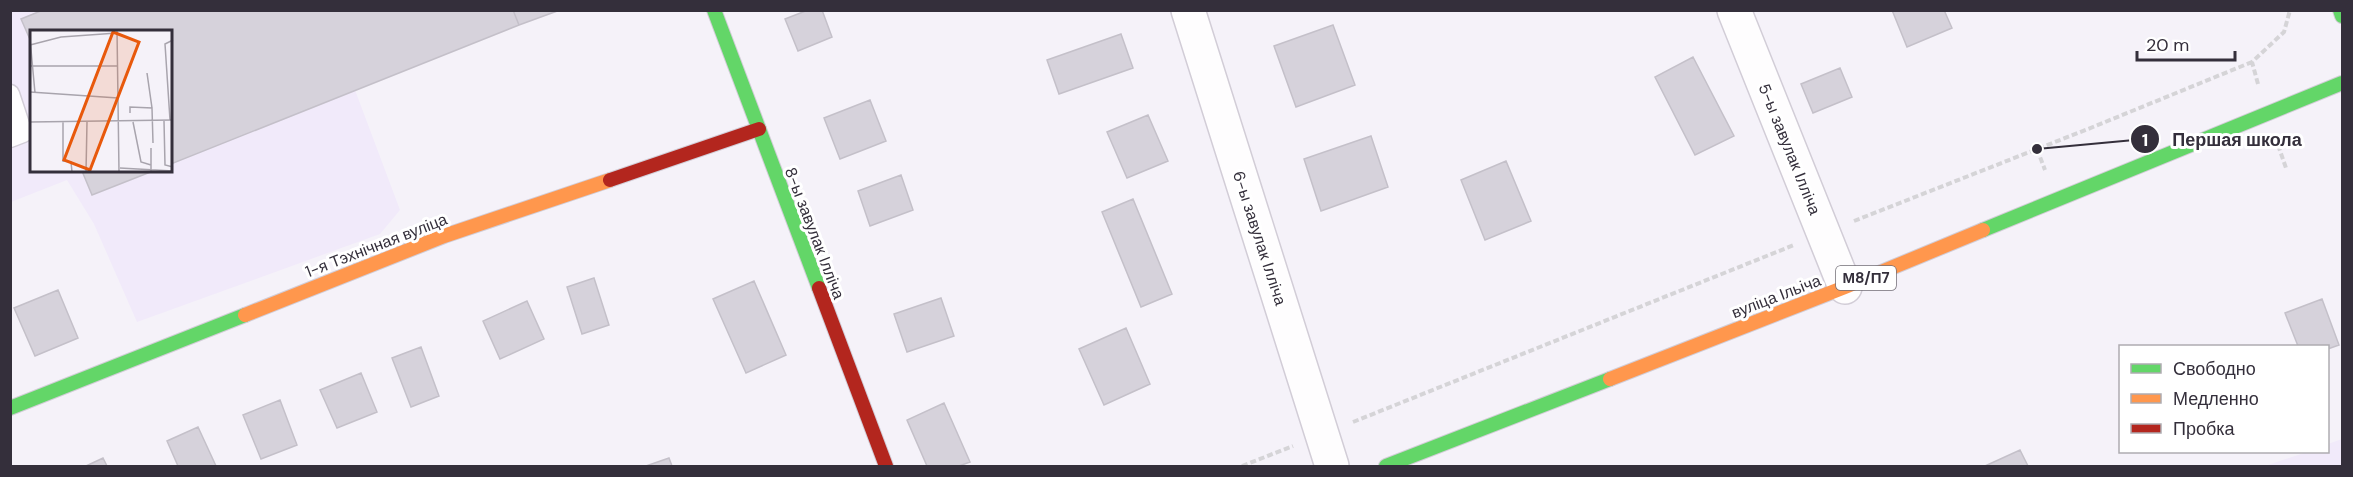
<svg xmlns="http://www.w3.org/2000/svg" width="2353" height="477" viewBox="0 0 2353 477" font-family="'DM Sans',sans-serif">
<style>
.built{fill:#f1eafa;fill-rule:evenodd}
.building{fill:#d6d2db;stroke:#c4c0c9;stroke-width:1.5}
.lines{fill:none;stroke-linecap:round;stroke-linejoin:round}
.lane-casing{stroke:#d2cdd7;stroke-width:21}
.street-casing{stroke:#d2cdd7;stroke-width:36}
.fast-casing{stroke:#d2cdd7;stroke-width:16}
.slow-casing{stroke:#d2cdd7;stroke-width:16}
.jam-casing{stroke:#d2cdd7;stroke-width:16}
.path{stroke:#d5d4d7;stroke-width:4;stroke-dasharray:6 3;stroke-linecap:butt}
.lane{stroke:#fefdfe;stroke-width:18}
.street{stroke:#fefdfe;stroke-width:33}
.fast{stroke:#63d668;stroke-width:14}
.slow{stroke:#ff974d;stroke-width:14}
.jam{stroke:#b3261e;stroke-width:14}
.labels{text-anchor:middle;stroke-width:6;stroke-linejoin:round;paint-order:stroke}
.shield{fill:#fff;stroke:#716d76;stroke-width:1.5}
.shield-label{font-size:15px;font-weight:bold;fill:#342f3b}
.street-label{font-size:16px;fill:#342f3b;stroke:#fff}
.inset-road{fill:none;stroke:#a8a4ad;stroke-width:1.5}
.view{fill:#e8590c;fill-opacity:0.15;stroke:#e8590c;stroke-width:3}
.inset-edge{fill:none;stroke:#342f3b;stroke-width:3}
.leader{fill:none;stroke:#342f3b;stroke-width:2}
.callout-dot{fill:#342f3b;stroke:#fff;stroke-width:2}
.mark-label{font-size:18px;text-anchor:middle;font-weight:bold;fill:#fff}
.callout-label{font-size:18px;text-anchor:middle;font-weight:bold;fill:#342f3b;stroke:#fff;stroke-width:6;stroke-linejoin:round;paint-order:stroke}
</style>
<rect width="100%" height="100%" fill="#f5f2f9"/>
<path class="built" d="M11 11H560L519 25 355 90 400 210 380 234 137 322 94 224 67 180 11 202ZM32 32H171V171H32Z
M2342 439V466H2265L2307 452H2328V444Z"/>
<path class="building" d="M43 10H513L519 25 171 164V32H32V44L21 19Z
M513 10H560L519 25Z
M808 10H822L832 37 798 51 785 19Z
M1892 10H1944L1952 28 1907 47Z
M1333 25 1355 85 1296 107 1274 46Z
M1121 34 1133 68 1059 94 1047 60Z
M1693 57 1734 136 1695 155 1655 77Z
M1840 68 1852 97 1813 113 1801 84Z
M870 100 886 141 840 159 824 118Z
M1148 115 1168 161 1127 178 1107 132Z
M1371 136 1388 187 1321 211 1304 159Z
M1506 161 1531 221 1485 240 1461 180Z
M82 171H153L92 195Z
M901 175 913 210 870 226 858 191Z
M1133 199 1172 294 1141 307 1102 212Z
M594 278 609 325 582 334 567 287Z
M754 281 786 355 746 373 713 299Z
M58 290 78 338 35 356 14 308Z
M941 298 954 336 907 352 894 314Z
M2322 299 2339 345 2328 349V346H2298L2285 313Z
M527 301 544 339 500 359 483 321Z
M1126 328 1150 384 1104 405 1079 349Z
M421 347 439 396 411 407 392 358Z
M361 373 377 412 337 428 320 390Z
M280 400 297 445 261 459 243 415Z
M944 403 970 462 959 466H927L907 420Z
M198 427 216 466H178L167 441Z
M2020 450 2028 466H1985Z
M103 458 107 466H86Z
M669 458 672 466H646Z"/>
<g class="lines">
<defs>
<path id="lane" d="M10 94 23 133 10 138"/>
<path id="street" d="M1188 10 1332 466
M1734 10 1845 287"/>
<path id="fast" d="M714 10 819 288
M2340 10 2342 16
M1983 230 2342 83
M10 408 245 315
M1386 466 1610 379"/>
<path id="slow" d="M245 315 444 236 610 180
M1610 379 1845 287 1983 230"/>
<path id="jam" d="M610 180 759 129
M819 288 886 466"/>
</defs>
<use href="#lane" class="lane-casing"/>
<use href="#street" class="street-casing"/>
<use href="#fast" class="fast-casing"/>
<use href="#slow" class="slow-casing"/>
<use href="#jam" class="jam-casing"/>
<path class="path" d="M2258 84 2252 62 2284 32 2290 10
M2278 145 2286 168
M2037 149 2045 170
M1854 221 2088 129 2252 62
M1353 422 1794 245
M1242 466 1293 446"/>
<use href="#lane" class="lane"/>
<use href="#street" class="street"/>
<use href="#fast" class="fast"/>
<use href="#slow" class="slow"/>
<use href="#jam" class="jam"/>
</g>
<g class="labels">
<rect class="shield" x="1836" y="266" width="60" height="24" rx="4.5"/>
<g class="shield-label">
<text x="1866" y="283">М8/П7</text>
</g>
<g class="street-label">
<text transform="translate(1790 149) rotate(68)" y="6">5-ы завулак Ілліча</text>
<text transform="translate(815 233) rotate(69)" y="6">8-ы завулак Ілліча</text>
<text transform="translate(1260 238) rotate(72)" y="6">6-ы завулак Ілліча</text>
<text transform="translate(376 245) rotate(-21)" y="6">1-я Тэхнічная вуліца</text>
<text transform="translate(1776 296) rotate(-21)" y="6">вуліца Ільіча</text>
</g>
</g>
<g transform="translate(30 30)">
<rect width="142" height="142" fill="#f5f2f9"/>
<path class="inset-road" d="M87 0 89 142M0 9 5 63M0 15 31 7 87 3M0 36H87M117 43 122 78M0 62 88 68M100 83V77L122 78 123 113M140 90 135 14 143 10M134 91 135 135 143 137M0 92 143 90M33 92V131L41 132 42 142M103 92 111 132 121 135M90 138 143 141M56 142 57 92M121 142V118"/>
<path class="view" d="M83 2 109 12 60 140 34 130Z"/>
<rect width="142" height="142" class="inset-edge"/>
</g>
<path class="leader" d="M2037 149L2145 139"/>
<g class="callout-dot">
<circle cx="2037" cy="149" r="6"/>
<circle cx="2145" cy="139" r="15"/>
</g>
<g class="mark-label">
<text x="2145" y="146">1</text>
</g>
<g class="callout-label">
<text x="2237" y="146">Першая школа</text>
</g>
<rect width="2353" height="477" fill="none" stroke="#342f3b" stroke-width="24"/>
<rect x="2119" y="345" width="210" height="108" fill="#ffffff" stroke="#aeacb1" stroke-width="1.5"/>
<rect x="2131" y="364" width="30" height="9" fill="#63d668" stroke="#aeacb1" stroke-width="1.5"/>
<text x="2173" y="375" font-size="18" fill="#342f3b">Свободно</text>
<rect x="2131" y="394" width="30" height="9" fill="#ff974d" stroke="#aeacb1" stroke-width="1.5"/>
<text x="2173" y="405" font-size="18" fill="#342f3b">Медленно</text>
<rect x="2131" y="424" width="30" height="9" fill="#b3261e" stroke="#aeacb1" stroke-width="1.5"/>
<text x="2173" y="435" font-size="18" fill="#342f3b">Пробка</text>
<path d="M2137 51v9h98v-9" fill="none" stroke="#342f3b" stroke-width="3"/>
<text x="2146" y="51" font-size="18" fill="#342f3b" stroke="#ffffff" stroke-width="4.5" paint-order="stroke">20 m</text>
</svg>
